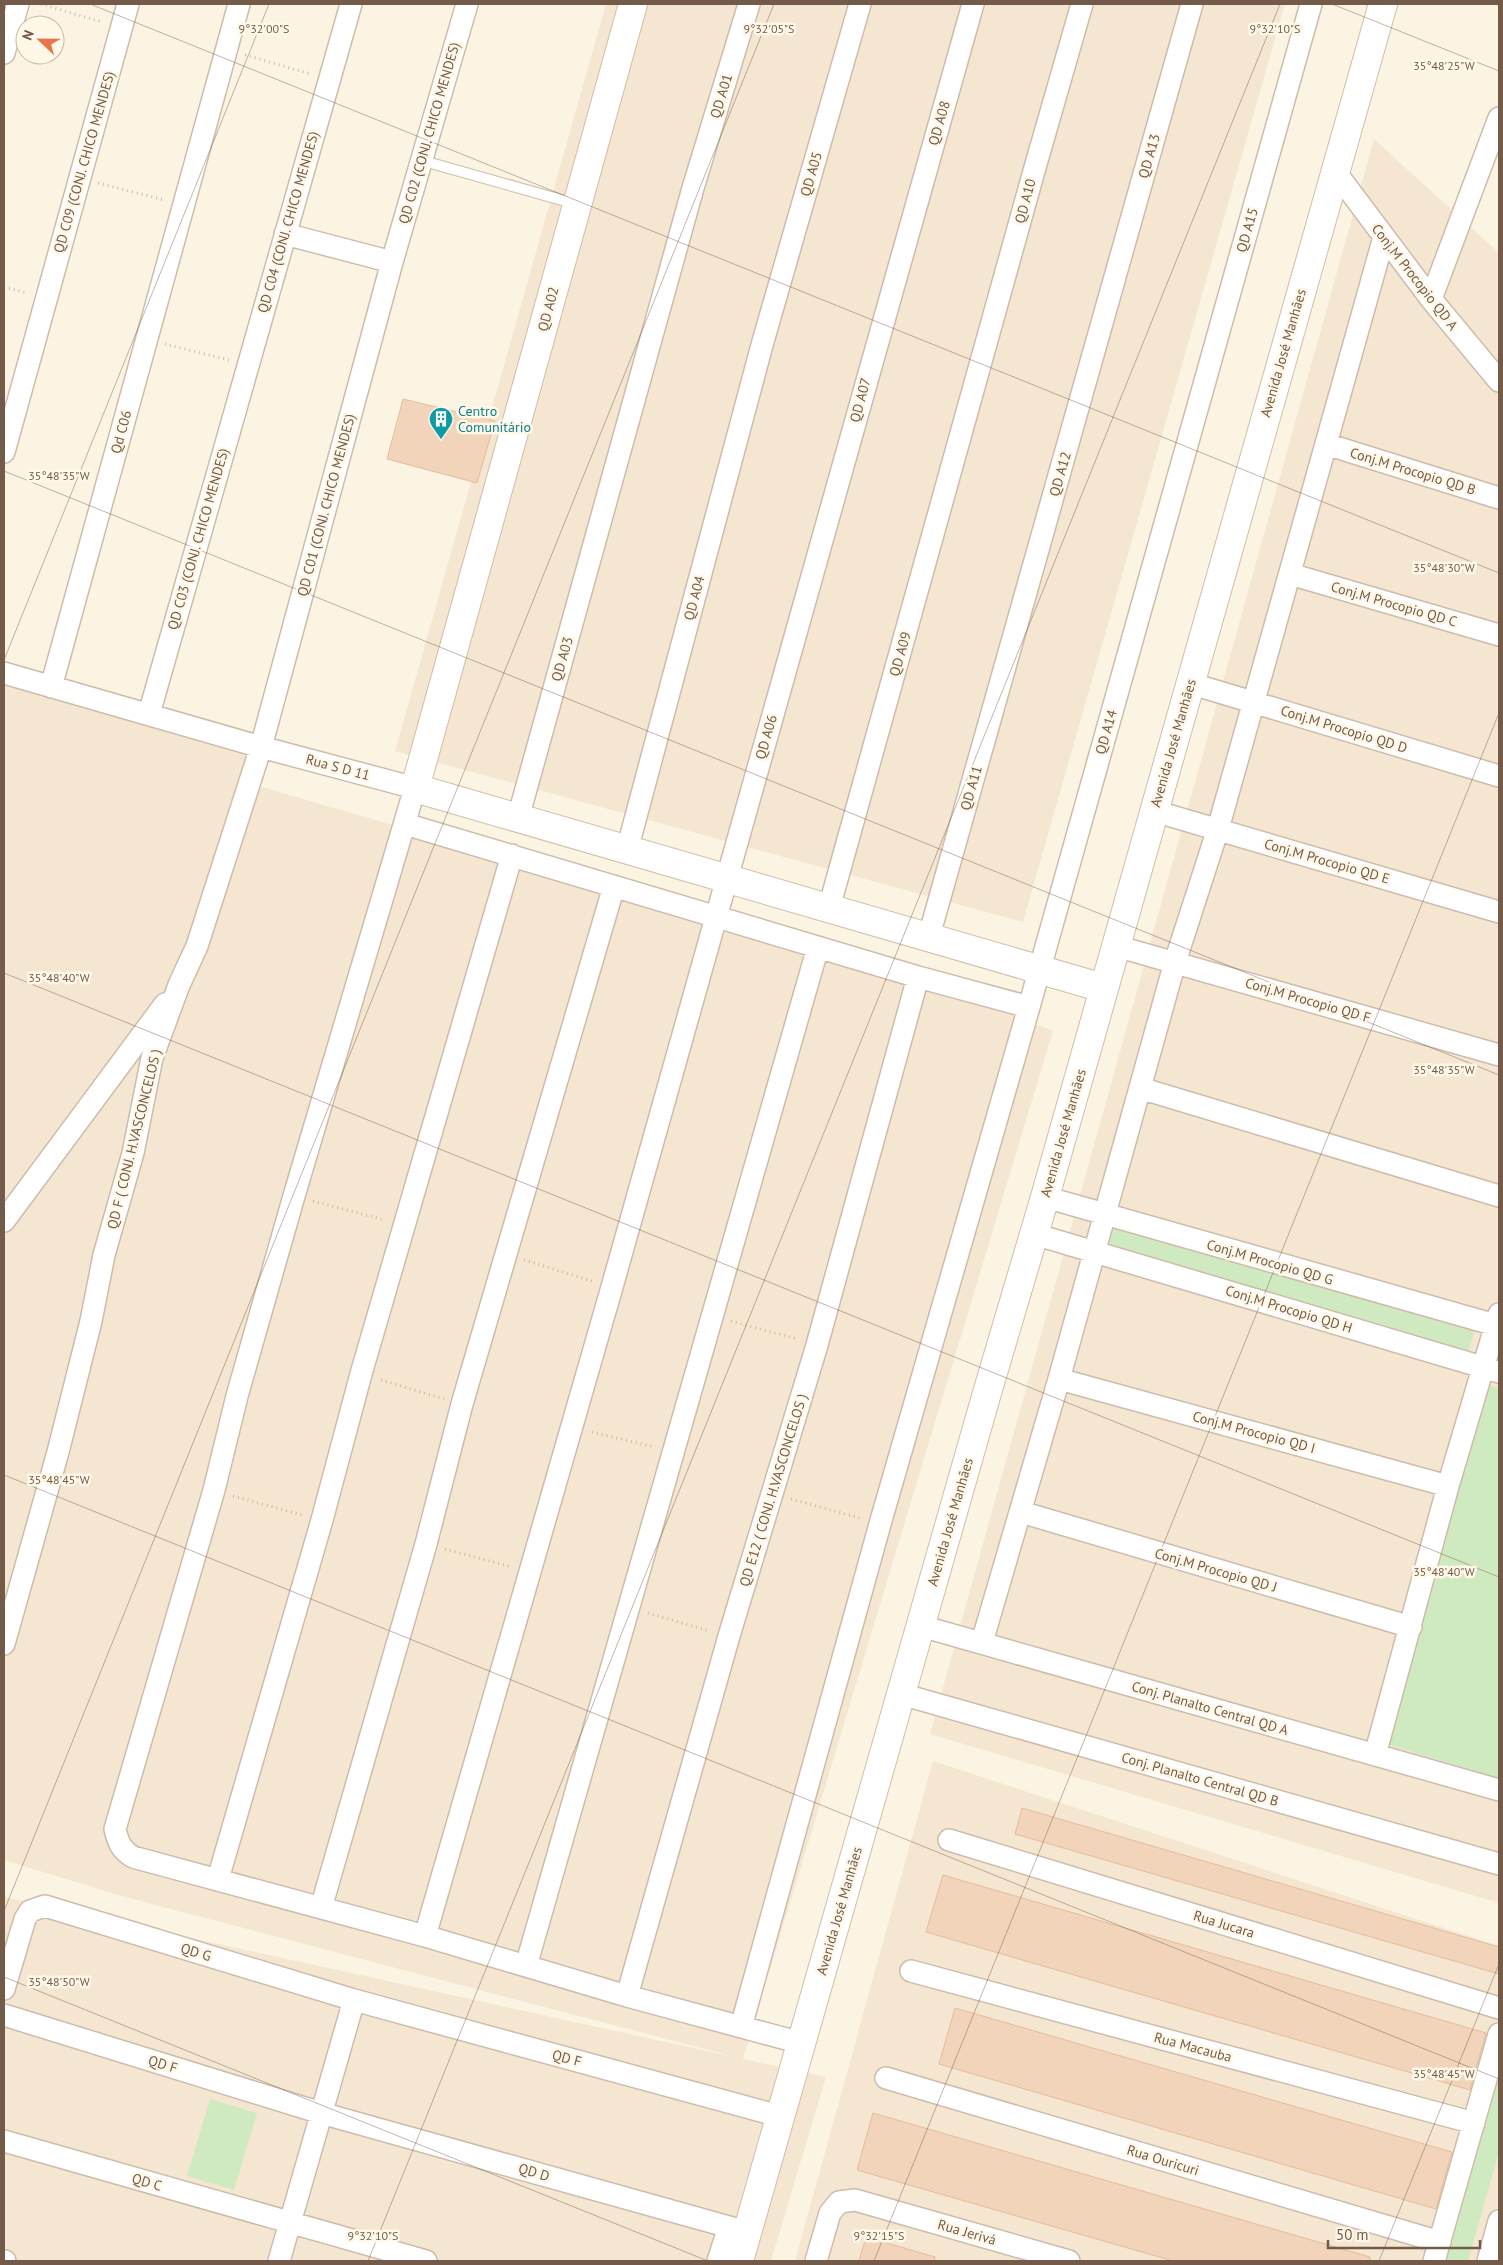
<svg xmlns="http://www.w3.org/2000/svg" width="1503" height="2265" viewBox="0 0 1503 2265" font-family="'PT Sans',sans-serif">
<style>
.residential{fill:#f4e6d1}
.green{fill:#cfeac1}
.building{fill:#f2d4ba;stroke:#e4bc9b}
.lines{fill:none;stroke-linecap:round;stroke-linejoin:round}
.lane-casing{stroke:#cdbcaa;stroke-width:12}
.street-casing{stroke:#cdbcaa;stroke-width:24}
.secondary-casing{stroke:#d1bda7;stroke-width:30}
.path{stroke:#d6b89e;stroke-width:3;stroke-dasharray:1 4;stroke-linecap:butt}
.lane{stroke:#fff;stroke-width:10}
.street{stroke:#fff;stroke-width:21}
.secondary{stroke:#fff;stroke-width:28}
.ticks{fill:none;stroke:#745b49;stroke-width:1;stroke-opacity:0.45}
.labels{text-anchor:middle;stroke-width:5;stroke-linejoin:round;paint-order:stroke}
.street-label{font-size:14px;fill:#745b49;stroke:#fff8e9}
.culture-label{font-size:14px;fill:#0d838f;stroke:#fff8e9;text-anchor:start}
.ticks-label{font-size:12px;text-anchor:middle;fill:#745b49;stroke:#fff8e9;stroke-width:5;stroke-linejoin:round;paint-order:stroke}
</style>
<rect width="100%" height="100%" fill="#fcf4e3"/>
<path class="residential" d="M606 4H1285L1023 922 395 751Z
M1374 139 1499 253V1903L930 1734Z
M4 684 261 747 251 784 918 977 1053 1031 743 2059 826 2077 771 2261H4V1897L739 2058 125 1897 4 1860Z
M933 1761 1499 1946V2261H795Z"/>
<path class="green" d="M1113 1221 1475 1329 1467 1356 1106 1247Z
M1488 1385 1499 1388V1778L1386 1744Z
M1499 2063V2152L1468 2261H1442Z
M210 2099 257 2113 234 2190 187 2176Z"/>
<path class="building" d="M403 399 495 421 477 483 387 459Z
M1022 1808 1499 1947V1974L1015 1834Z
M943 1875 1486 2033 1470 2090 926 1932Z
M955 2008 1452 2152 1436 2209 939 2064Z
M873 2113 1370 2257V2261H1173L857 2170Z
M866 2237 935 2257 934 2261H859Z"/>
<g class="lines">
<defs>
<path id="lane" d="M420 160 576 204"/>
<path id="street" d="M4 53 18 4
M1334 170 1431 299 1499 381
M285 234 392 262
M1431 299 1499 118
M1326 444 1499 498
M4 452 128 4
M1290 574 1499 635
M4 673 261 747 415 788 294 1196 237 1396 214 1490 115 1829C118 1842 121 1850 133 1857L425 1936 627 1996 801 2043
M1189 683 1499 776
M51 687 239 4
M149 714 351 4
M1154 811 1499 912
M518 818 693 188 749 4
M405 824 918 977 1029 1007
M627 850 762 345 860 4
M829 908 1034 171 1082 4
M929 936 1192 4
M1116 946 1499 1055
M1140 1088 1499 1196
M1045 1197 1499 1326
M4 1221 165 1004
M1034 1234 1499 1372
M1059 1379 1448 1486
M1021 1512 1411 1627
M921 1626 1499 1790
M982 1642 1059 1379 1175 962 1218 829 1384 237
M4 1644 58 1452 91 1321 104 1255 133 1153 152 1058 179 985 197 946 261 747 392 262 467 4
M901 1694 1499 1864
M1375 1755 1448 1486 1499 1314
M949 1840 1499 2008
M218 1879 322 1520 361 1374 512 855
M321 1908 426 1544 462 1404 614 886
M425 1936 612 1287 973 4
M526 1966 818 947
M911 1971 1474 2123
M4 1989 25 1919 30 1911 45 1906 354 2000 779 2116
M627 1996 729 1636 817 1345 918 977
M4 2015 321 2113 747 2232
M741 2027 880 1524 1029 1007 1311 4
M886 2078 1440 2242
M4 2141 426 2261
M4 2261H5
M279 2261 354 2000
M718 2261 729 2227
M816 2261 830 2213 839 2202 855 2200 1069 2261
M1434 2261 1499 2034
M1488 2261 1499 2221"/>
<path id="secondary" d="M633 4 415 788 1103 988
M739 2261 987 1393 1045 1197 1383 4"/>
</defs>
<use href="#lane" class="lane-casing"/>
<use href="#street" class="street-casing"/>
<use href="#secondary" class="secondary-casing"/>
<path class="path" d="M41 4 102 22
M245 55 311 74
M98 183 165 200
M4 287 28 293
M165 344 229 360
M313 1201 384 1220
M524 1260 592 1281
M731 1321 797 1339
M381 1380 444 1399
M592 1432 654 1447
M233 1496 302 1515
M791 1499 860 1518
M445 1549 512 1567
M648 1613 709 1631"/>
<use href="#lane" class="lane"/>
<use href="#street" class="street"/>
<use href="#secondary" class="secondary"/>
</g>
<path class="ticks" d="M90 4 1499 573M1332 4 1499 71M4 471 1499 1075M4 660 269 4M4 973 1499 1577M4 1475 1499 2079M4 1911 774 4M4 1977 708 2261M368 2261 1280 4M874 2261 1499 713M1379 2261 1499 1964"/>
<defs>
<symbol id="building-pin" viewBox="-11 -11 22 30"><path d="M0 17L-7.5 6A9.5 9.5 0 1 1 7.5 6Z" fill="#0f9aa8" stroke="#fff8e9"/><path d="M-4-6H4V6H1V3H-1V6H-4ZM-2.5-4.3h1.7v1.8h-1.7ZM.8-4.3h1.7v1.8H.8ZM-2.5-1h1.7V.8h-1.7ZM.8-1h1.7V.8H.8Z" fill="#fff"/></symbol>
</defs>
<g fill-rule="evenodd">
<use href="#building-pin" x="427" y="405" width="28" height="38"/>
</g>
<g class="labels">
<g class="street-label">
<text transform="translate(721 96) rotate(-73)" y="5">QD A01</text>
<text transform="translate(939 123) rotate(-74)" y="5">QD A08</text>
<text transform="translate(429 133) rotate(-74)" y="5">QD C02 (CONJ. CHICO MENDES)</text>
<text transform="translate(1149 156) rotate(-74)" y="5">QD A13</text>
<text transform="translate(84 162) rotate(-74)" y="5">QD C09 (CONJ. CHICO MENDES)</text>
<text transform="translate(811 174) rotate(-74)" y="5">QD A05</text>
<text transform="translate(1025 201) rotate(-75)" y="5">QD A10</text>
<text transform="translate(288 222) rotate(-74)" y="5">QD C04 (CONJ. CHICO MENDES)</text>
<text transform="translate(1247 230) rotate(-74)" y="5">QD A15</text>
<text transform="translate(1415 277) rotate(52)" y="5">Conj.M Procopio QD A</text>
<text transform="translate(548 309) rotate(-75)" y="5">QD A02</text>
<text transform="translate(1283 353) rotate(-74)" y="5">Avenida José Manhães</text>
<text transform="translate(860 400) rotate(-75)" y="5">QD A07</text>
<text transform="translate(121 432) rotate(-75)" y="5">Qd C06</text>
<text transform="translate(1413 471) rotate(17)" y="5">Conj.M Procopio QD B</text>
<text transform="translate(1060 474) rotate(-74)" y="5">QD A12</text>
<text transform="translate(326 505) rotate(-75)" y="5">QD C01 (CONJ. CHICO MENDES)</text>
<text transform="translate(198 539) rotate(-74)" y="5">QD C03 (CONJ. CHICO MENDES)</text>
<text transform="translate(694 598) rotate(-75)" y="5">QD A04</text>
<text transform="translate(1394 604) rotate(16)" y="5">Conj.M Procopio QD C</text>
<text transform="translate(900 654) rotate(-74)" y="5">QD A09</text>
<text transform="translate(562 659) rotate(-74)" y="5">QD A03</text>
<text transform="translate(1344 729) rotate(17)" y="5">Conj.M Procopio QD D</text>
<text transform="translate(1106 732) rotate(-74)" y="5">QD A14</text>
<text transform="translate(766 737) rotate(-74)" y="5">QD A06</text>
<text transform="translate(1173 743) rotate(-74)" y="5">Avenida José Manhães</text>
<text transform="translate(338 767) rotate(15)" y="5">Rua S D 11</text>
<text transform="translate(971 788) rotate(-74)" y="5">QD A11</text>
<text transform="translate(1327 861) rotate(16)" y="5">Conj.M Procopio QD E</text>
<text transform="translate(1308 1000) rotate(16)" y="5">Conj.M Procopio QD F</text>
<text transform="translate(1063 1133) rotate(-74)" y="5">Avenida José Manhães</text>
<text transform="translate(134 1139) rotate(-76)" y="5">QD F ( CONJ. H.VASCONCELOS )</text>
<text transform="translate(1270 1262) rotate(16)" y="5">Conj.M Procopio QD G</text>
<text transform="translate(1289 1309) rotate(17)" y="5">Conj.M Procopio QD H</text>
<text transform="translate(1254 1432) rotate(15)" y="5">Conj.M Procopio QD I</text>
<text transform="translate(773 1490) rotate(-73)" y="5">QD E12 ( CONJ. H.VASCONCELOS )</text>
<text transform="translate(950 1522) rotate(-74)" y="5">Avenida José Manhães</text>
<text transform="translate(1216 1570) rotate(16)" y="5">Conj.M Procopio QD J</text>
<text transform="translate(1210 1708) rotate(16)" y="5">Conj. Planalto Central QD A</text>
<text transform="translate(1200 1779) rotate(16)" y="5">Conj. Planalto Central QD B</text>
<text transform="translate(839 1911) rotate(-74)" y="5">Avenida José Manhães</text>
<text transform="translate(1224 1924) rotate(17)" y="5">Rua Jucara</text>
<text transform="translate(196 1952) rotate(17)" y="5">QD G</text>
<text transform="translate(1193 2047) rotate(15)" y="5">Rua Macauba</text>
<text transform="translate(567 2058) rotate(15)" y="5">QD F</text>
<text transform="translate(163 2064) rotate(17)" y="5">QD F</text>
<text transform="translate(1163 2160) rotate(17)" y="5">Rua Ouricuri</text>
<text transform="translate(534 2172) rotate(16)" y="5">QD D</text>
<text transform="translate(147 2182) rotate(16)" y="5">QD C</text>
<text transform="translate(967 2232) rotate(16)" y="5">Rua Jerivá</text>
</g>
<g class="culture-label">
<text x="458" y="416">Centro<tspan x="458" dy="16">Comunitário</tspan></text>
</g>
</g>
<g class="ticks-label">
<text x="264" y="33">9°32'00"S</text>
<text x="769" y="33">9°32'05"S</text>
<text x="1275" y="33">9°32'10"S</text>
<text x="1444" y="70">35°48'25"W</text>
<text x="59" y="480">35°48'35"W</text>
<text x="1444" y="572">35°48'30"W</text>
<text x="59" y="982">35°48'40"W</text>
<text x="1444" y="1074">35°48'35"W</text>
<text x="59" y="1484">35°48'45"W</text>
<text x="1444" y="1576">35°48'40"W</text>
<text x="59" y="1986">35°48'50"W</text>
<text x="1444" y="2078">35°48'45"W</text>
<text x="373" y="2240">9°32'10"S</text>
<text x="879" y="2240">9°32'15"S</text>
</g>
<rect width="1503" height="2265" fill="none" stroke="#745b49" stroke-width="10"/>
<g transform="translate(40 40) rotate(292)"><circle r="24" fill="#fff8e9" stroke="#c7b9a9"/>
<path d="M0-4L9 19L0 12L-9 19Z" fill="#e67648"/>
<text y="-8" font-size="14" font-weight="bold" text-anchor="middle" fill="#745b49">N</text>
</g>
<path d="M1328 2240v8h152v-8" fill="none" stroke="#745b49" stroke-width="2.5"/>
<text x="1336" y="2240" font-size="15" fill="#745b49" stroke="#fff8e9" stroke-width="4" paint-order="stroke">50 m</text>
</svg>
